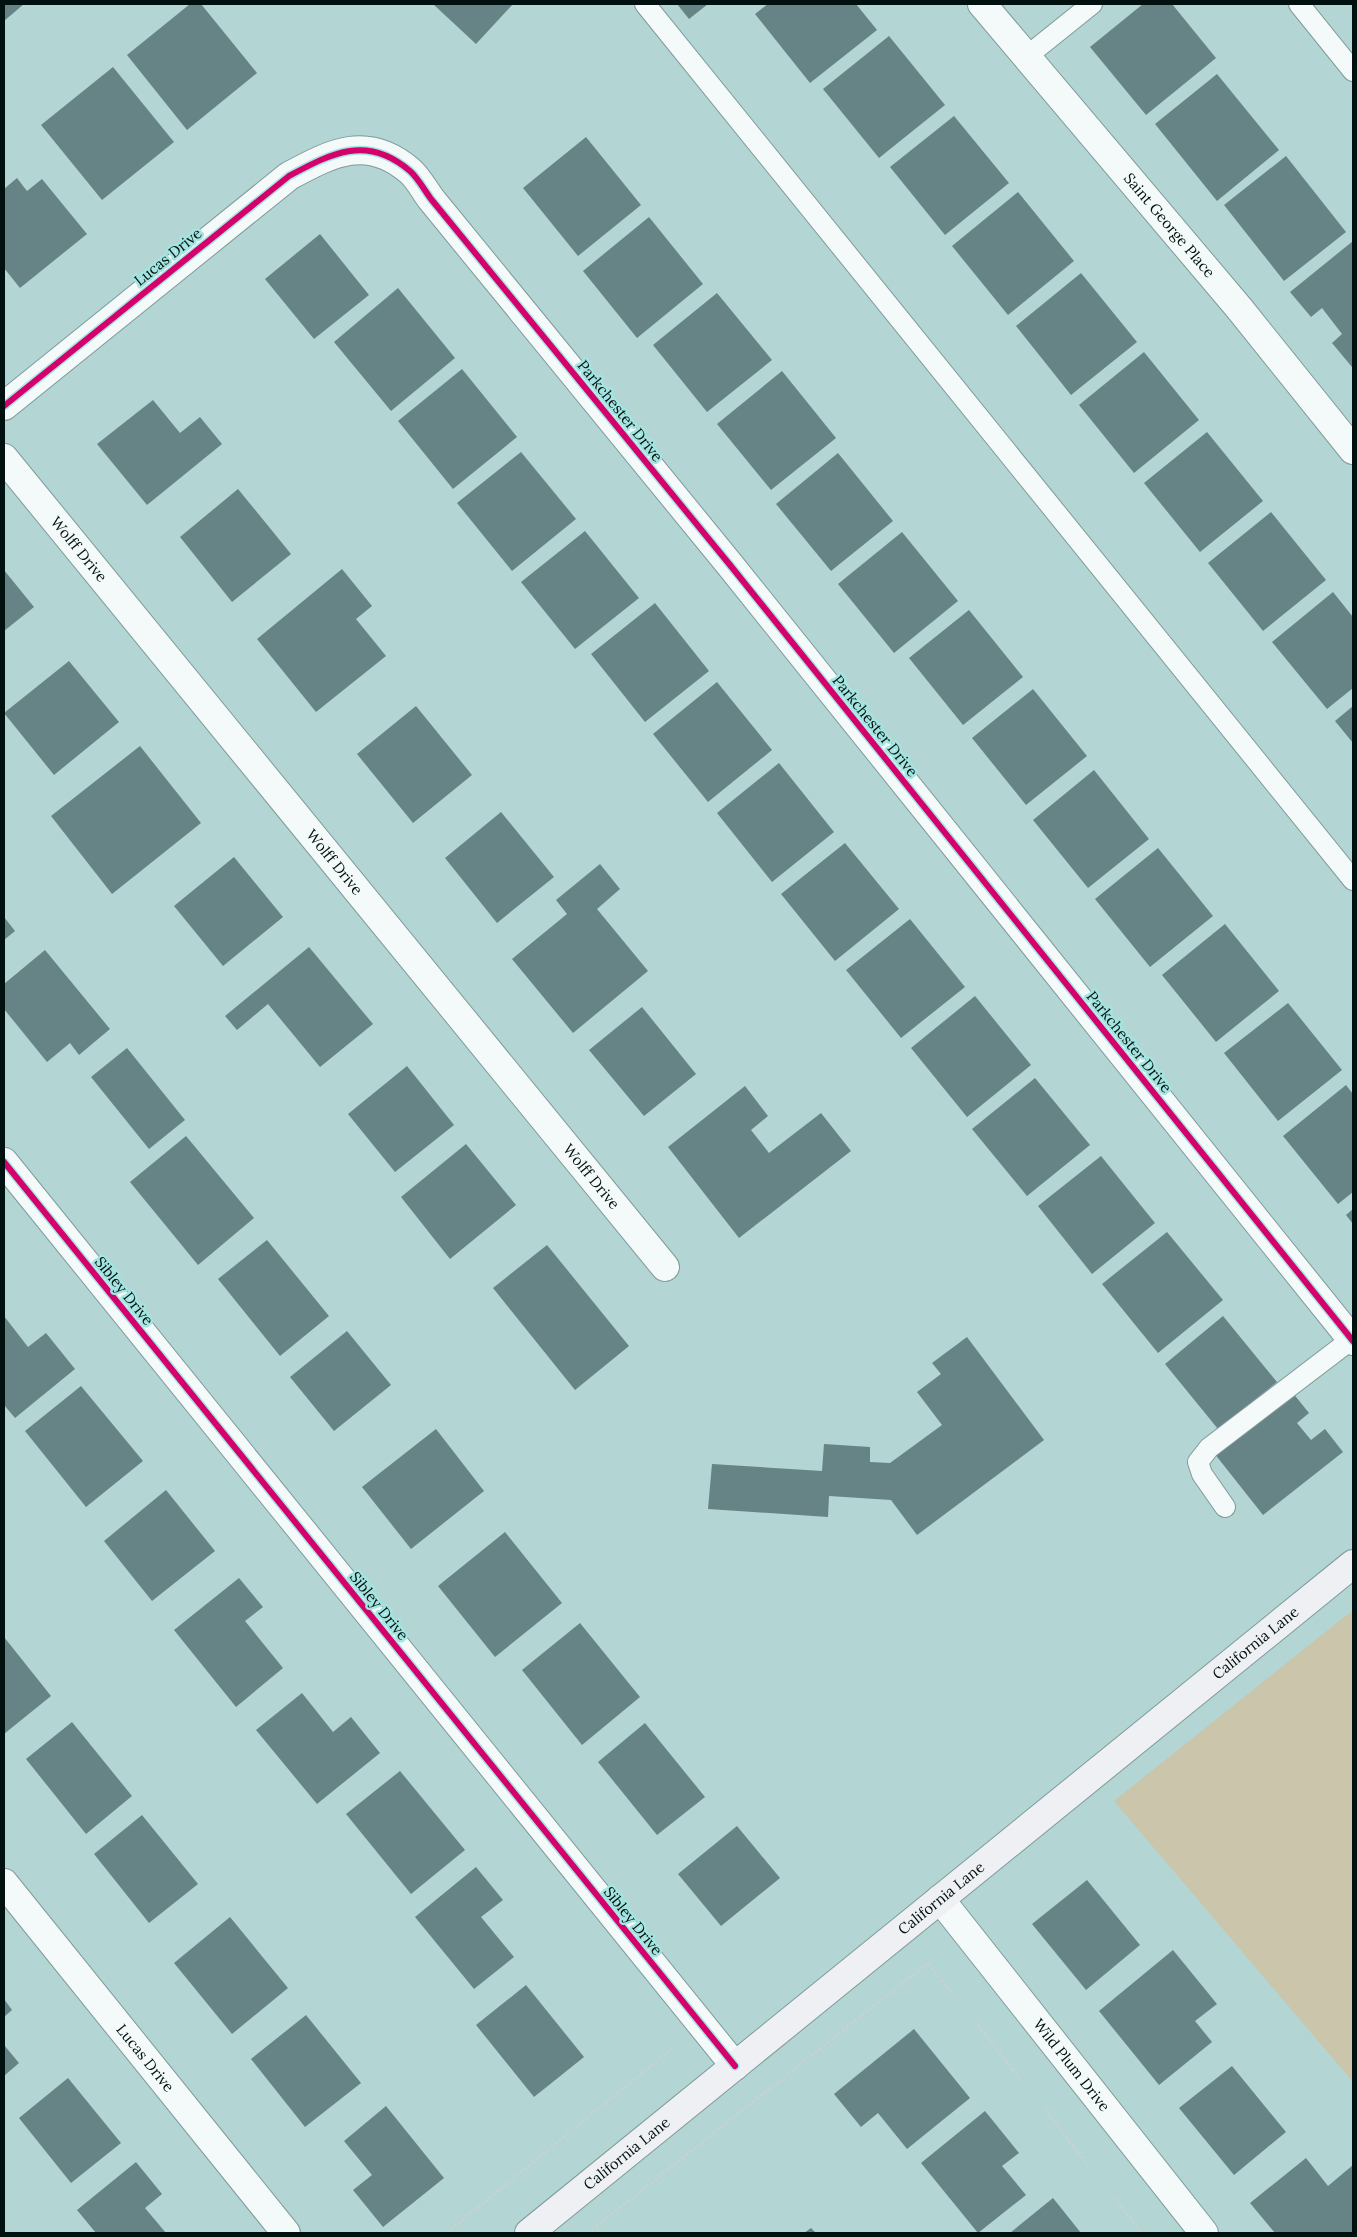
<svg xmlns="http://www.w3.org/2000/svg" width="1357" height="2237" viewBox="0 0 1357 2237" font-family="Lora,serif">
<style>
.green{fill:#cbc5ab}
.building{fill:#668485}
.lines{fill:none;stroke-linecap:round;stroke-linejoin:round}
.lane-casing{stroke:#7f9b9a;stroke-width:22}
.street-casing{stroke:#7f9b9a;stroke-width:30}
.secondary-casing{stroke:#7f9b9a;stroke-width:30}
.path{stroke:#c7d2d1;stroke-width:3;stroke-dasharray:2.5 2.5;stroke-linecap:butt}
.lane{stroke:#f4f9f9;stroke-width:20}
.street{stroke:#f4f9f9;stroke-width:28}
.secondary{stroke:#eef0f3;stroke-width:28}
.cycleway-casing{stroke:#a4e4e1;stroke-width:9}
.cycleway{stroke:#d6006c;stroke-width:6}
.labels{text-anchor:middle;stroke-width:5;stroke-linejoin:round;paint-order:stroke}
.street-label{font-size:15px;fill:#001110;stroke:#a4e4e1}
</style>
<rect width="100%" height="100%" fill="#b3d5d4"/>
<path class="green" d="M1353 1610V2082L1114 1801Z"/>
<path class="building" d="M4 4H24L4 21Z
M190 4H201L257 73 187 130 127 55Z
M433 4H513L476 44Z
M677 4H708L689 19Z
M768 4H856L877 30 810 83 755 14Z
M1143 4H1172L1216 58 1146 115 1090 47Z
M889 36 945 105 879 158 823 89Z
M113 67 174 142 102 200 41 125Z
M1217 74 1279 150 1217 201 1155 124Z
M954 116 1009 183 945 235 890 167Z
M586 137 641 205 578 256 523 188Z
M1286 156 1346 232 1284 281 1224 205Z
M17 178 27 191 42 179 87 234 20 288 4 268V189Z
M1018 192 1074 261 1008 315 952 246Z
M649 217 703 284 637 338 583 271Z
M320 234 369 295 314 339 265 279Z
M1353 241V366L1352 367 1332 343 1342 334 1322 308 1311 317 1290 292Z
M1081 273 1137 342 1071 395 1016 326Z
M398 288 455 358 391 411 334 342Z
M717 293 772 360 707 412 653 345Z
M1144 352 1199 420 1134 473 1079 405Z
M462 369 517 437 453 489 398 421Z
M782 371 836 438 771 490 717 424Z
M153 400 180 433 200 417 222 444 147 505 97 444Z
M1207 432 1263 501 1200 552 1144 483Z
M521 452 576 519 512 571 457 503Z
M838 453 893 521 831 571 776 504Z
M238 489 291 554 232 602 180 537Z
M1271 512 1326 580 1263 631 1208 563Z
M585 531 639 598 575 649 521 582Z
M902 532 958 601 894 653 838 584Z
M342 569 372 606 356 619 386 656 316 712 257 639Z
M4 570 34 607 4 631Z
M1333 592 1353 617V688L1327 709 1272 642Z
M655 603 709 671 645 722 591 654Z
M969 610 1023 677 963 725 909 658Z
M69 661 119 722 54 775 4 713Z
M717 682 772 750 708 802 653 734Z
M1033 689 1087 756 1026 805 972 738Z
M416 706 472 775 413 823 357 754Z
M1353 706V743L1335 721Z
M140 746 201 823 112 894 51 816Z
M779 763 834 832 772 882 717 813Z
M1094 770 1149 839 1088 888 1033 820Z
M501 812 554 877 497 923 445 858Z
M845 843 899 909 835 961 781 894Z
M1158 848 1213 916 1150 967 1095 899Z
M234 857 283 917 223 966 174 906Z
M600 864 620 889 597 909 648 971 573 1033 512 959 567 914 556 900Z
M4 917 15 931 4 940Z
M910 919 965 987 901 1038 846 970Z
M1225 924 1279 991 1216 1042 1162 975Z
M309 947 373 1024 320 1067 268 1004 237 1030 225 1016Z
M45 950 110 1029 79 1055 70 1043 47 1062 4 1009V984Z
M975 996 1031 1065 967 1117 911 1048Z
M1288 1003 1342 1070 1278 1121 1224 1053Z
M642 1007 696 1074 644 1116 589 1050Z
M127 1048 185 1120 149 1149 91 1077Z
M407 1066 454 1125 395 1172 348 1114Z
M1035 1078 1090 1145 1027 1196 972 1129Z
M1346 1085 1353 1094V1192L1338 1204 1283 1136Z
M745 1086 768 1116 751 1130 769 1153 821 1113 851 1151 739 1238 668 1147Z
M186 1136 254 1218 198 1265 130 1182Z
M466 1144 516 1205 450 1259 401 1197Z
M1101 1156 1155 1223 1092 1274 1038 1206Z
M1353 1209V1224L1346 1215Z
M1167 1232 1223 1300 1158 1353 1102 1284Z
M267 1240 329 1316 280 1356 218 1279Z
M547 1245 629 1346 575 1390 493 1288Z
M4 1316 28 1347 46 1333 75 1369 15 1418 4 1405Z
M1223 1316 1277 1382 1218 1429 1165 1364Z
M347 1331 391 1385 334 1431 290 1377Z
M967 1337 1044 1440 917 1535 891 1500 829 1496 828 1517 708 1509 712 1464 822 1471 824 1444 870 1447V1462L890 1463 942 1425 917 1392 941 1374 932 1363Z
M81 1386 143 1461 86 1507 25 1431Z
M1292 1392 1309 1413 1297 1423 1311 1440 1325 1429 1343 1452 1263 1515 1214 1453Z
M436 1429 484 1491 411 1549 362 1487Z
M166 1490 215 1551 152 1601 104 1541Z
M505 1532 562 1603 495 1657 438 1586Z
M239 1578 263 1607 245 1621 283 1668 236 1707 174 1630Z
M580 1623 640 1697 582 1745 522 1670Z
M4 1637 51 1696 4 1734Z
M302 1693 333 1732 351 1717 380 1753 317 1804 256 1730Z
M72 1722 132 1796 86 1834 26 1759Z
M645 1723 705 1797 657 1835 598 1762Z
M400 1771 465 1850 411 1894 346 1814Z
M142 1815 198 1884 149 1923 94 1854Z
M737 1826 780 1878 721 1926 678 1874Z
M476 1867 503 1900 481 1917 514 1957 474 1989 415 1917Z
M1087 1880 1140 1945 1086 1990 1032 1924Z
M230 1917 288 1988 232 2034 174 1963Z
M1173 1950 1217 2004 1195 2021 1212 2042 1159 2085 1099 2011Z
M526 1985 584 2057 534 2097 476 2025Z
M4 1999 12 2010 4 2017Z
M306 2015 361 2083 305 2127 251 2059Z
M914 2029 970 2098 907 2149 878 2113 861 2127 834 2094Z
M4 2045 19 2063 4 2076Z
M1232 2066 1286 2132 1234 2175 1179 2108Z
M68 2078 121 2143 71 2183 19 2118Z
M386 2106 444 2178 383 2227 353 2190 372 2175 344 2141Z
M985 2111 1019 2153 1002 2166 1026 2195 978 2233 921 2163Z
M1306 2158 1328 2186 1353 2165V2233H1275L1250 2203Z
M136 2162 162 2194 145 2208 166 2233H96L77 2210Z
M1053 2198 1081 2233H1010Z
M811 2228 816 2233H804Z"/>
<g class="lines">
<defs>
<path id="lane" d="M645 4 1353 880
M1299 4 1353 71
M1026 57 1092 4
M1225 1507 1202 1474 1198 1462 1209 1448 1352 1339"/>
<g id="street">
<path id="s1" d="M982 4 1239 308 1353 450"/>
<path d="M4 406 289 176C332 153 367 134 410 171 418 178 425 191 431 199L730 565 1353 1341"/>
<path id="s2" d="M4 458 665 1267"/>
<path d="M4 1162 735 2066"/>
<path id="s3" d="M4 1883 286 2233"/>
<path id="s4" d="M940 1899 1204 2233"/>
</g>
<g id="secondary">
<path id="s5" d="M529 2233 1353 1564"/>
</g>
</defs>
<use href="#lane" class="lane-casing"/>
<use href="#street" class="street-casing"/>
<use href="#secondary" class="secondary-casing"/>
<path class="path" d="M978 2025 1022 2081
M1045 2109 1090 2168
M1114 2198 1142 2233
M447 2233 675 2046
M588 2233 928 1963 954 1996"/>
<use href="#lane" class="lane"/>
<use href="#street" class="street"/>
<use href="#secondary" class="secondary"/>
<defs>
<path id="cycleway" d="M4 406 289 176C332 153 367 134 410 171 418 178 425 191 431 199L730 565 1353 1341
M4 1162 735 2066"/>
</defs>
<use href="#cycleway" class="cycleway-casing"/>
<use href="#cycleway" class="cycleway"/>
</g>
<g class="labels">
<g class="street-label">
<text dy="5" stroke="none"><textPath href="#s1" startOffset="290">Saint George Place</textPath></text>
<text transform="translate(168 257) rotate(-39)" y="5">Lucas Drive</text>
<text transform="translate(620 411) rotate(51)" y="5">Parkchester Drive</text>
<text dy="5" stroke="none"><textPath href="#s2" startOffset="118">Wolff Drive</textPath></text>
<text transform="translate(875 726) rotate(51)" y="5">Parkchester Drive</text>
<text dy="5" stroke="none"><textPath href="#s2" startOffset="522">Wolff Drive</textPath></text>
<text transform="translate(1129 1042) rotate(51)" y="5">Parkchester Drive</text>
<text dy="5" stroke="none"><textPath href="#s2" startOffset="928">Wolff Drive</textPath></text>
<text transform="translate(124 1291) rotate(51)" y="5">Sibley Drive</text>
<text transform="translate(379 1606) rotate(51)" y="5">Sibley Drive</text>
<text dy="5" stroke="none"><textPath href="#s5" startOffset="936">California Lane</textPath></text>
<text dy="5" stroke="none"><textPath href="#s5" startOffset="531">California Lane</textPath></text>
<text transform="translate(633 1921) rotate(51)" y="5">Sibley Drive</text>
<text dy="5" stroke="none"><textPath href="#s3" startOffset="225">Lucas Drive</textPath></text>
<text dy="5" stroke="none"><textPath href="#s4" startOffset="212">Wild Plum Drive</textPath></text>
<text dy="5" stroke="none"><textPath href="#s5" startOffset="126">California Lane</textPath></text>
</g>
</g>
<rect width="1357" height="2237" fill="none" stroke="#001110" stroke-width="10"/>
</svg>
